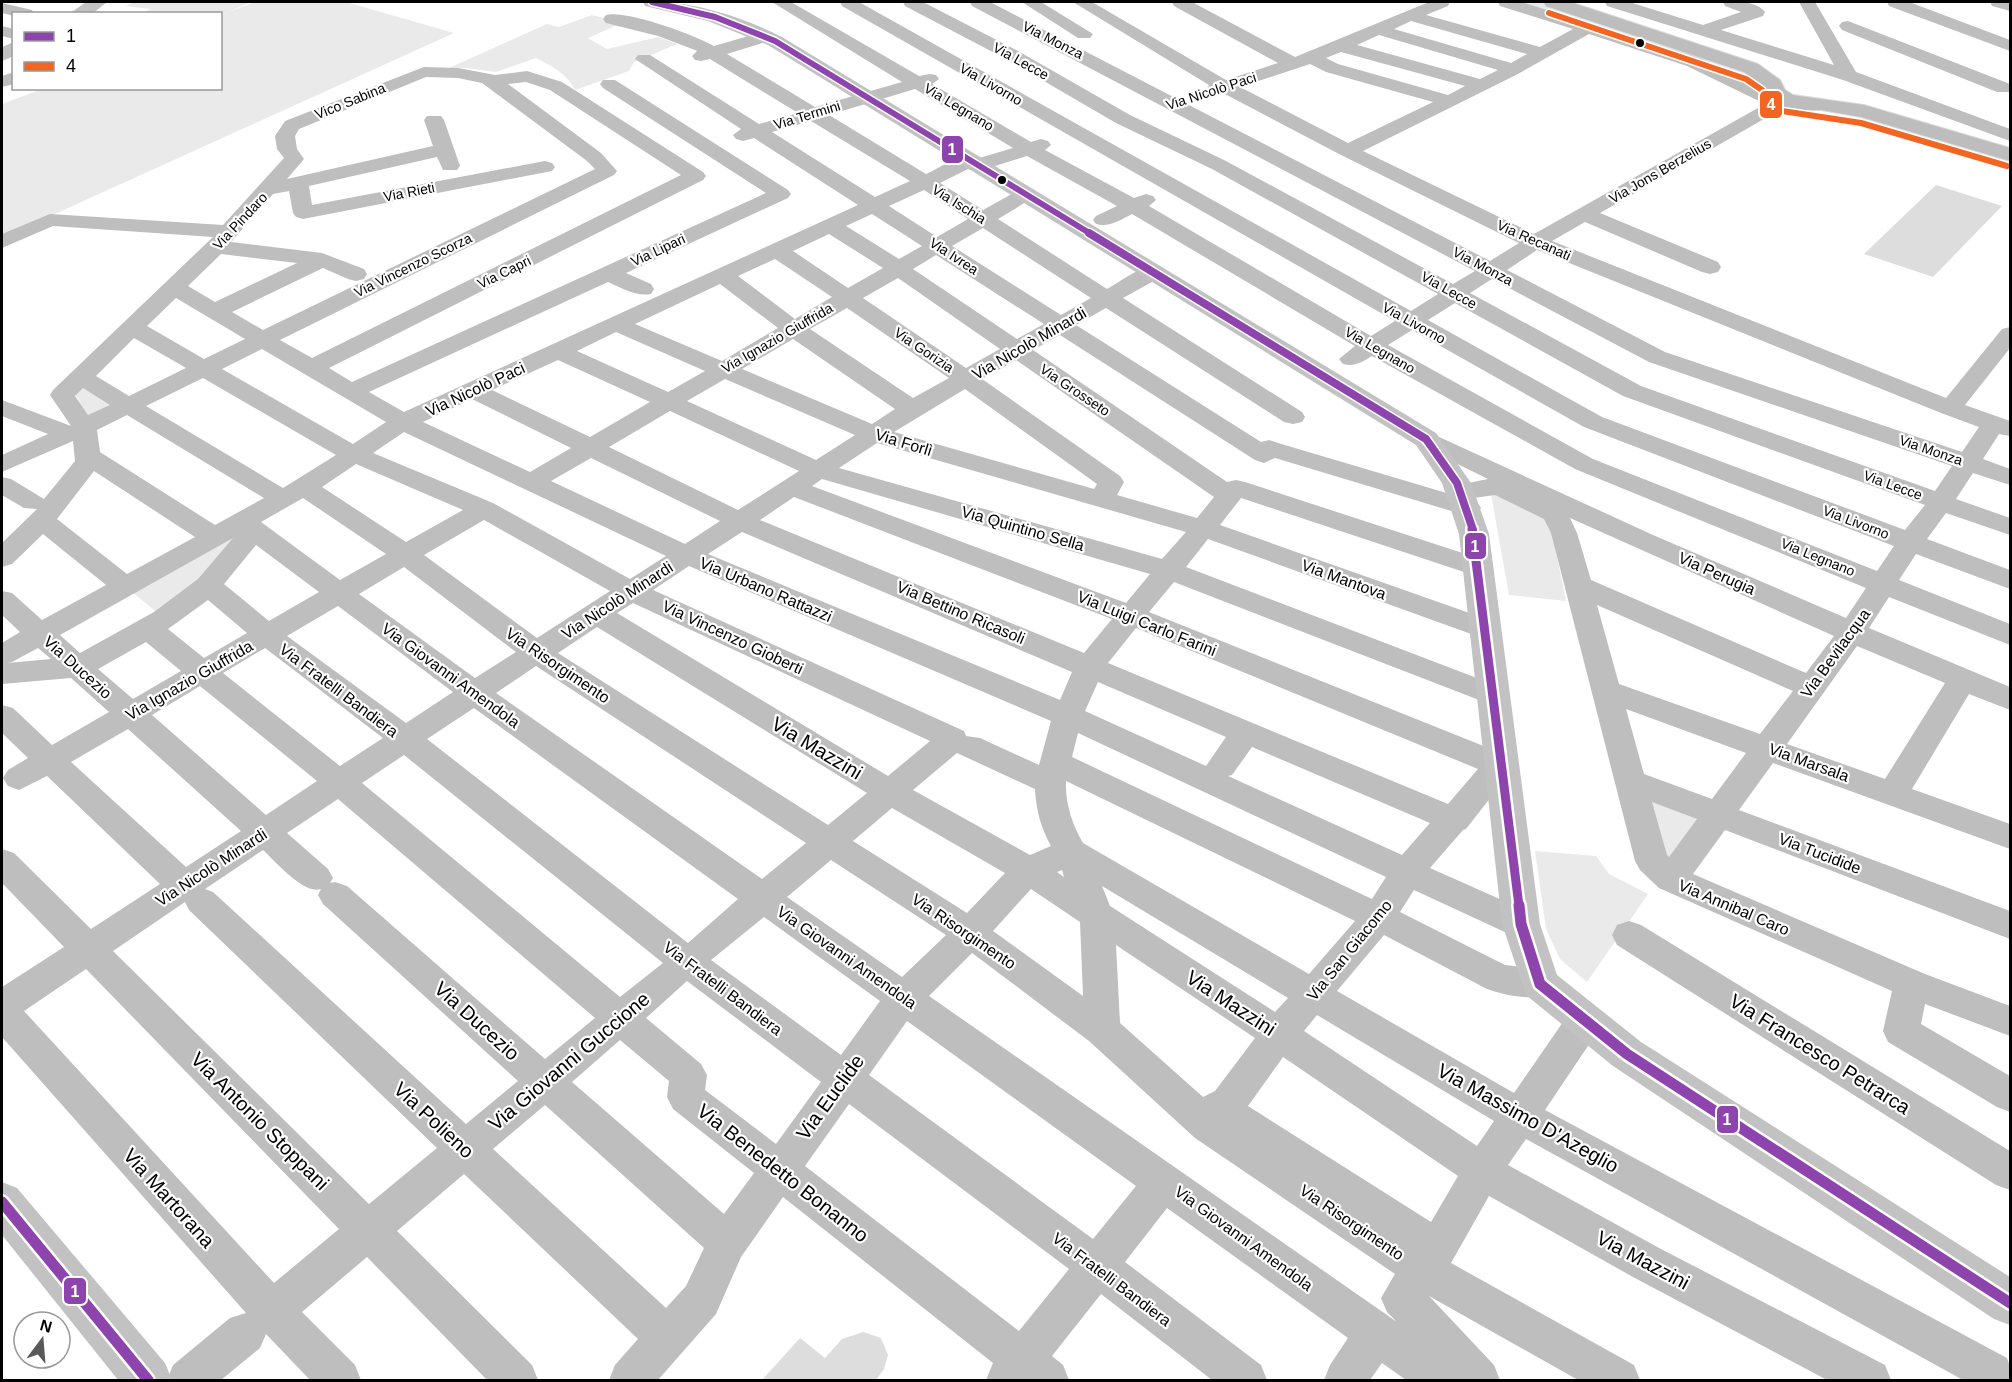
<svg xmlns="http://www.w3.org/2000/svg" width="2012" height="1382" viewBox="0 0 2012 1382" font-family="Helvetica,sans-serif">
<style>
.green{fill:#eaeaea}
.building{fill:#ddd}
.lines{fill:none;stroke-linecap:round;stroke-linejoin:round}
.primary-casing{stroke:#dbdbdb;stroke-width:2}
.street{fill:#bebebe;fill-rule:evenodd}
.secondary{fill:#c2c2c2;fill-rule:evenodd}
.primary{fill:#bdbdbd;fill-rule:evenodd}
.bus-1-far3-casing{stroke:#fff;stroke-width:9}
.bus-1-far2-casing{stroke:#fff;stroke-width:11}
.bus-1-far1-casing{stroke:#fff;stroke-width:14}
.bus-1-casing{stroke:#fff;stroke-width:16}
.bus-2-casing{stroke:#fff;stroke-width:9}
.bus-1-far3{stroke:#8e44ad;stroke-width:6}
.bus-1-far2{stroke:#8e44ad;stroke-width:8}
.bus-1-far1{stroke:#8e44ad;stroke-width:9}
.bus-1{stroke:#8e44ad;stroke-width:11}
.bus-2{stroke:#f26522;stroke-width:6}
.bus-dot{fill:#000;stroke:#fff;stroke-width:2}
.labels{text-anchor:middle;stroke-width:4.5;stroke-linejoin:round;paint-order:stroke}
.far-street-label{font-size:14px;fill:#000;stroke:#fff}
.street-label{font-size:16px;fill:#000;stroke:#fff}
.near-street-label{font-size:20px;fill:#000;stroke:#fff}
.line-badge{stroke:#fff;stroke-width:2}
.badge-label{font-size:16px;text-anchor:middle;font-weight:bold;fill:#fff}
</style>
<rect width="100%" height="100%" fill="#fff"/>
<path class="green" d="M134 2H252L223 14 255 2H346L454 33 2 238V104L42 89 220 88V14L143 13 150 9 126 6Z
M1521 2H1540L1759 76 1739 72Z
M592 15 622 23 588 38 607 49 658 37 677 44 634 62 629 71 575 90C567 73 551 66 536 58L496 72 467 68H449L547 24 559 27Z
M83 387 118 405 89 418 75 394Z
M1491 494 1502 495 1549 517 1566 601 1509 595Z
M241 530 198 583 159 614 132 592Z
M1641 794 1702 816 1673 861 1656 851Z
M1535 851 1596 856 1609 874 1648 894 1587 982 1560 959 1546 929Z"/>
<path class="building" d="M1936 185 2002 206 1933 277 1864 254Z
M863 1332 881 1338 888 1355 884 1369 876 1380H762L800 1338 825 1358 842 1339Z"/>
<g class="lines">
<defs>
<path id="primary" d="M1544 2H1570L1758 64 1780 80 1785 90 1793 95 1864 105 2010 148V161L1861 117 1821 110H1803L1779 104 1768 97 1763 86 1744 72 1546 6Z"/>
</defs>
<use href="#primary" class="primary-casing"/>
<path class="street" d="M772 2H791L919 76 930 74 936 75 939 79 932 84 1031 142 1041 139 1048 141 1051 145 1045 150 1134 198 1146 194 1153 196 1156 200 1149 206 1371 336 1395 321 842 6 840 2H859L1411 311 1438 294 1212 169 1116 123 1006 59 905 6 903 2H923L1018 51 1130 115 1226 161 1453 284 1475 271 972 6 970 2H990L1490 261 1519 243 1341 155 1223 93H1209L1207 89 1209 85 1073 2H1092L1226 80 1278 63 1174 6 1172 2H1192L1295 57 1429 2H1450L1448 6 1426 15 1540 47 1573 29 1500 6 1498 2H1522L1699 58 1771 94 1779 90 1786 92 1788 98 1800 100 1802 104 1800 108H1783L1600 213 1718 262 1721 267 1718 272 1710 274 1702 272 1585 222 1552 241 1946 398 2002 329 2010 327V348L1965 405 2010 421V436L1999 434 1983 459 2010 469V485L1973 473 1956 499 2010 518V535L1946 513 1927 539 2010 570V589L1916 554 1899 580 2010 624V645L1889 597 1869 628 2010 687V710L1969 694 1912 789 2010 824V849L1773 763 1739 810 2010 911V939L1725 830 1693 874 1925 974 2010 1006V1036L1925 1004 1921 1024 2010 1076V1112L1997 1107 1888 1042 1883 1031 1892 991 1659 888 1640 870 1635 861 1551 533 1544 519 1495 495 1466 499 1477 502 1481 508 1477 514 1468 516 1275 458 1264 463 1255 460 1060 335 1033 350 1227 482 1236 480 1245 482 1487 561 1491 567 1487 573 1477 576 1467 573 1241 498 1220 525 1495 622 1499 629 1495 636 1485 639 1208 539 1186 567 1503 688 1507 695 1503 702 1492 705 1174 582 1149 612 1511 757 1516 765 1466 829 1463 830 1430 868 1533 914 1538 924 1533 934 1521 938 1509 934 1414 890 1400 912 1505 965 1540 969 1553 974 1558 984 1553 994C1532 1001 1508 996 1487 989L1384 935 1337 991 1514 1093 1572 1009 1585 1005 1598 1009 1603 1020 1598 1031 1545 1110 2007 1358 2010 1366V1380H1963L1526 1139 1508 1165 1661 1249 1885 1365 1891 1380H1827L1633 1277 1489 1196 1451 1263 1634 1365 1640 1380H1578L1429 1296 1494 1365 1500 1380H1406L1382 1363 1370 1380H1324L1330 1365 1348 1338 1167 1208 1125 1262 1261 1365 1267 1380H1212L1101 1294 1052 1356 1063 1365 1069 1380H986L993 1363 783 1197 741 1257 716 1314 658 1380H609L615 1365 638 1339 464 1174 397 1231 532 1365 538 1380H487L367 1257 302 1312 355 1365 361 1380H310L266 1334 260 1348 221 1380H167L173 1365 230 1318 246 1313 2 1037V987L64 947 2 883V849L14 853 91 929 160 884 47 776 19 790 8 786 3 778 8 770 28 758 2 733V705L13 708 52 745 109 712 71 678 2 684V643L20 632 2 615V591L12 593 42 620 106 585 43 534 12 564 2 567V543L37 509 24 508 2 495V477L11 479 44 499 75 461 73 441 2 472V455L48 434 2 416V400L71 426 50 395 53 390 213 237 53 226 2 248V234L50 214 223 225 284 158 277 149 275 136 285 121 424 67 458 68 495 75 527 71 562 82 703 172 706 176 703 180 329 368 352 382 766 193 603 88 600 84 603 80H615L788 190 791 194 788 198 626 273 651 284 654 289 651 294C636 297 622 288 608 282L369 392 404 412 858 205 754 138 743 141 736 139 733 135 741 129 635 59 638 55H650L759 124 798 113 710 59 701 61 695 60 692 56 697 51 695 50 658 36 606 23 603 19 606 15C627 10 694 35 714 46L766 31 772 32 775 36 772 40 727 54 815 107 902 82ZM1411 21 1527 54 1511 63 1394 29ZM1589 34 1687 66 1765 104 1534 234 1363 151 1516 75ZM1379 35 1498 70 1480 79 1357 45ZM1341 52 1465 86 1448 95 1338 64 1326 58ZM1310 64 1326 72 1433 102 1348 143 1240 87ZM426 77 458 78 482 83 587 161 595 169 263 330 232 312 323 268 348 279 356 281 364 279 367 274 364 269 322 253 231 242 273 194 289 191 293 213 296 217 303 219 552 171 555 167 552 163 545 161 312 205 309 186 437 157 443 170H457L460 166 444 120 441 116H427L424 120 433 146 287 179 304 159 297 149 295 136 299 129ZM526 82 550 90 681 175 312 358 280 340 614 175 617 171 601 153 508 84ZM915 89 1013 148 976 159C962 151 940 168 926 174L829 115ZM811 121 910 181 875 197 772 132ZM1027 156 1117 206 1096 216 1093 220 1096 224C1109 228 1120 220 1132 214L1355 346 1339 359 1343 364C1355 367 1362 362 1372 356L1575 469 1866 588 1846 618 1653 535 1426 431 1417 434 1413 439 1417 444 1488 479 1453 486 1449 492 1450 494 1278 443 1269 440 1261 442 1076 325 1106 308 1284 422 1293 424 1302 422 1305 417 1302 412 1123 298 1161 277 1164 272 1161 267C1143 263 1123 280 1107 289L998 219 1031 199 1034 195 1031 191H1017L983 210 940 183 968 169 976 172ZM924 190 968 219 937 237 889 206ZM872 214 922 246 899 259 846 226ZM983 228 1091 298 1061 315 952 246ZM829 234 883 268 848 288 793 251ZM1537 250 1941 413 1979 427 1962 452 1665 352 1507 270ZM221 254 297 263 215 302 188 286ZM936 255 1044 324 1017 339 913 269ZM775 259 832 297 795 319 738 276ZM898 278 1000 349 966 368 863 298ZM1492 279 1649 362 1952 466 1935 491 1641 386 1470 293ZM720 284 778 328 722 361 635 324ZM176 298 245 339 204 359 147 326ZM1455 303 1623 396 1925 505 1905 530 1602 417 1428 320ZM847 308 949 378 913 398 810 329ZM1412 330 1584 427 1894 546 1877 571 1593 459 1388 345ZM616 332 705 371 668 392 577 351ZM134 338 186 368 129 396 96 376ZM793 339 895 409 872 424 742 369ZM262 349 386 422 353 444 222 369ZM558 360 650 402 590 437 492 390ZM1016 360 1214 497 1197 518 1117 495 1124 482 1120 476 982 379ZM203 378 336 455 283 488 146 406ZM725 379 855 435 816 460 687 401ZM83 388 110 405 88 415 75 396ZM965 389 1097 484 1094 489 894 432ZM472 399 571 448 530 472 423 422ZM670 411 799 471 738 510 609 447ZM127 415 264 498 215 525 100 452 97 430ZM404 432 666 556 630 579 493 503 373 453ZM877 443 1186 532 1162 559 839 468ZM591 458 720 521 685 544 551 481ZM356 464 463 510 406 542 322 487ZM94 471 195 537 127 574 57 519ZM822 479 1150 574 1126 603 812 486ZM794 497 1112 619 1084 653 760 520ZM303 498 386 554 340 580 261 522ZM1570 518 1834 636 1806 673 1591 580 1577 533ZM484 520 610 591 537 638 424 555ZM742 532 1072 672 1060 700 708 554ZM233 538 198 579 154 612 80 653 60 635ZM256 545 319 592 269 621 224 584ZM689 566 1051 721 1039 765 980 738 966 736 964 731 653 590ZM404 567 516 652 475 678 359 594ZM208 600 247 633 204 658 168 629ZM633 603 930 741 888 776 617 613ZM1597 605 1793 691 1760 734 1619 684ZM338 606 453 692 406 723 287 636ZM597 627 867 793 828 825 558 653ZM1136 628 1478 769 1448 804 1108 663ZM146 642 181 671 133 699 98 669ZM1857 646 1945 683 1885 779 1787 744ZM38 648 51 659 8 663 12 662ZM265 648 383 738 340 766 223 673ZM536 666 806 843 762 879 496 693ZM1098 682 1226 737 1206 766 1085 711ZM200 686 317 781 266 815 152 715ZM474 708 738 899 688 943 427 739ZM1626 709 1746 753 1712 799 1644 774ZM128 729 241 831 186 867 71 762ZM1078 733 1386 877 1372 899 1072 757ZM1252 747 1430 823 1402 855 1228 776 1232 775ZM957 753 1035 789C1036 810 1041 828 1051 846L1030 855 913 790ZM404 755 663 963 620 997 362 783ZM1066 781 1355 921 1309 974 1083 843C1072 824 1065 803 1066 781ZM338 799 595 1018 545 1059 347 886 335 882 330 883 333 878 328 869 287 833ZM1652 802 1697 819 1669 857 1667 855ZM892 808 1005 873 967 913 853 841ZM263 850C275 861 304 895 321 889L318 895 323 904 518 1081 466 1124 213 892 205 889ZM831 860 946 935 902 977 787 897ZM1062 870 1064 877 1057 872ZM1102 886 1288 998 1275 1012 1110 906ZM1031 889 1080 922 1083 996 993 931ZM185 902 189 910 437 1148 369 1204 113 951ZM764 917 880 1001 841 1055 711 960ZM1116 945 1255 1038 1215 1091 1203 1097 1120 1023ZM972 953 1089 1041 1195 1138 1395 1274 1381 1298 1387 1312 1397 1322 929 996ZM86 969 339 1229 274 1283 24 1011ZM687 981 821 1082 776 1144 705 1090 707 1075 701 1064 646 1018ZM1317 1015 1494 1121 1477 1146 1304 1031ZM907 1021 1136 1186 1093 1239 869 1075ZM620 1040 669 1081 667 1097 673 1109 754 1173 724 1214 572 1082ZM1283 1057 1458 1176 1431 1222 1248 1106ZM849 1104 1069 1269 1019 1331 805 1166ZM545 1105 704 1248 686 1286 666 1308 493 1149Z
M1022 2H1041L1093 34 1090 38H1078Z
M1605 2H1629L1703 25 1741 12 1725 6 1723 2C1737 2 1756 0 1765 12L1763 16 1721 30 1834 65 1799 2H1815L1856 72 2010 129V141L1843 80 1607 6Z
M1887 2H1909L2010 40V51L1889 6Z
M1990 2H2010V11L1992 6Z
M2 3 32 10 34 14H14V16L2 13Z
M1848 21 2010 84V92H1997L1842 30 1839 26 1842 22Z
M2 26 14 29V39L2 36Z
M14 72V84L2 87V76Z
M1629 921 1641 925 2010 1151V1190L1996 1185 1617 945 1612 935 1617 925Z"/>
<path class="secondary" d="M86 2H107L92 14H69Z
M643 2C690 0 740 16 782 37L1436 433 1471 483 1489 534 1540 924 1557 975 1641 1042 2010 1277V1325L1994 1319 1613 1066 1526 995 1502 924 1459 534 1442 483 1416 445 768 45 708 21 645 6Z
M14 42V56L2 61V47Z
M2 1182 17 1188 165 1363 172 1380H118L2 1235Z"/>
<use href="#primary" class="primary"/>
<defs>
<path id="bus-1-far3" d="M652 2 715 17 775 41 1091 234"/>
<path id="bus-1-far2" d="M1089 233 1426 439 1457 483 1473 530"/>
<path id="bus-1-far1" d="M1472 529 1519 906"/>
<path id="bus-1" d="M1519 905 1521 924 1540 984 1627 1054 2010 1303
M2 1202 148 1380"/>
<path id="bus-2" d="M1549 13 1746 79 1762 90 1767 102 1782 111 1861 123 2007 166"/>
</defs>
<use href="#bus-1-far3" class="bus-1-far3-casing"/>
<use href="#bus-1-far2" class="bus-1-far2-casing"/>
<use href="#bus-1-far1" class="bus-1-far1-casing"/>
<use href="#bus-1" class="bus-1-casing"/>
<use href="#bus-2" class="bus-2-casing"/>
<use href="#bus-1-far3" class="bus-1-far3"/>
<use href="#bus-1-far2" class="bus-1-far2"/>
<use href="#bus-1-far1" class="bus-1-far1"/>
<use href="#bus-1" class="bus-1"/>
<use href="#bus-2" class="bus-2"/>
</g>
<g class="bus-dot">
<circle cx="1640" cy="43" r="5"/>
<circle cx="1002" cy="180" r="5"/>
</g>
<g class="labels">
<g class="far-street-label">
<text transform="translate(1053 40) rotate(27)" y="5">Via Monza</text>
<text transform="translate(1021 61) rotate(29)" y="5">Via Lecce</text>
<text transform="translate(991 84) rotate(30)" y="5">Via Livorno</text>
<text transform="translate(1211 91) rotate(-18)" y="5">Via Nicolò Paci</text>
<text transform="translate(350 101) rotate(-22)" y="5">Vico Sabina</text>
<text transform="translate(959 107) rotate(31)" y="5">Via Legnano</text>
<text transform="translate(807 115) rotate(-17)" y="5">Via Termini</text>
<text transform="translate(1660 171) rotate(-30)" y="5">Via Jons Berzelius</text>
<text transform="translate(409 192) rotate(-11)" y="5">Via Rieti</text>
<text transform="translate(959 204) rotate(32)" y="5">Via Ischia</text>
<text transform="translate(240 221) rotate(-47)" y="5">Via Pindaro</text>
<text transform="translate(1534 240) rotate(24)" y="5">Via Recanati</text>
<text transform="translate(658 250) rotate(-25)" y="5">Via Lipari</text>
<text transform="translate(954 256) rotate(33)" y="5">Via Ivrea</text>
<text transform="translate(413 265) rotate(-26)" y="5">Via Vincenzo Scorza</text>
<text transform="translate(1483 266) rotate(28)" y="5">Via Monza</text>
<text transform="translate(504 272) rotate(-26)" y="5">Via Capri</text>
<text transform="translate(1449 290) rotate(29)" y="5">Via Lecce</text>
<text transform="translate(1414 323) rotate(29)" y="5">Via Livorno</text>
<text transform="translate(777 338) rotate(-30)" y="5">Via Ignazio Giuffrida</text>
<text transform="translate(924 350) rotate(34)" y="5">Via Gorizia</text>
<text transform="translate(1380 350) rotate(30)" y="5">Via Legnano</text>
<text transform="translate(1075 390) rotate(34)" y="5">Via Grosseto</text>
<text transform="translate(1931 450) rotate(19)" y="5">Via Monza</text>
<text transform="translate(1893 485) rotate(20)" y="5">Via Lecce</text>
<text transform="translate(1856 522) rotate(21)" y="5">Via Livorno</text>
<text transform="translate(1818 557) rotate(22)" y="5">Via Legnano</text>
</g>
<g class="street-label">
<text transform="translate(1029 343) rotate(-30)" y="6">Via Nicolò Minardi</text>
<text transform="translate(475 389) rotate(-25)" y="6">Via Nicolò Paci</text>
<text transform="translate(904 442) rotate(17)" y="6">Via Forlì</text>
<text transform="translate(1023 528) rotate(16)" y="6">Via Quintino Sella</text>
<text transform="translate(1717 573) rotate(24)" y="6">Via Perugia</text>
<text transform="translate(1344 579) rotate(20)" y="6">Via Mantova</text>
<text transform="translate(766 589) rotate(23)" y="6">Via Urbano Rattazzi</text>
<text transform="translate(617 600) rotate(-33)" y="6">Via Nicolò Minardi</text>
<text transform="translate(961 612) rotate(23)" y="6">Via Bettino Ricasoli</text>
<text transform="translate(1147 623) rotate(22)" y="6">Via Luigi Carlo Farini</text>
<text transform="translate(733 637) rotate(25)" y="6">Via Vincenzo Gioberti</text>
<text transform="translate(1835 653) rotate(-54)" y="6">Via Bevilacqua</text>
<text transform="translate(558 665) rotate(34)" y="6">Via Risorgimento</text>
<text transform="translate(78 667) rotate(42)" y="6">Via Ducezio</text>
<text transform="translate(451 675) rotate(36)" y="6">Via Giovanni Amendola</text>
<text transform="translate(189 680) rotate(-30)" y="6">Via Ignazio Giuffrida</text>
<text transform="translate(339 690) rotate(37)" y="6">Via Fratelli Bandiera</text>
<text transform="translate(1809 762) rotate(20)" y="6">Via Marsala</text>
<text transform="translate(1820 853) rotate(21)" y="6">Via Tucidide</text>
<text transform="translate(211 867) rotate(-33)" y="6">Via Nicolò Minardi</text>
<text transform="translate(1734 907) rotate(23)" y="6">Via Annibal Caro</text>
<text transform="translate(964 931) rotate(34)" y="6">Via Risorgimento</text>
<text transform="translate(1349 950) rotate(-51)" y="6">Via San Giacomo</text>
<text transform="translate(847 957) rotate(35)" y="6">Via Giovanni Amendola</text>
<text transform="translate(723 988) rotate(37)" y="6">Via Fratelli Bandiera</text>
<text transform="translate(1352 1222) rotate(34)" y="6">Via Risorgimento</text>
<text transform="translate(1244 1238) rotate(36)" y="6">Via Giovanni Amendola</text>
<text transform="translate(1112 1279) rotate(37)" y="6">Via Fratelli Bandiera</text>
</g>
<g class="near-street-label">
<text transform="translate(817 748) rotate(31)" y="7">Via Mazzini</text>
<text transform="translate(1231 1003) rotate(33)" y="7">Via Mazzini</text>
<text transform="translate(477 1021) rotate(42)" y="7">Via Ducezio</text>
<text transform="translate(1820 1054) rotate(32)" y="7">Via Francesco Petrarca</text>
<text transform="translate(569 1061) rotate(-40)" y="7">Via Giovanni Guccione</text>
<text transform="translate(830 1097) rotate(-54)" y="7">Via Euclide</text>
<text transform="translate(1528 1118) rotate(29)" y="7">Via Massimo D'Azeglio</text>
<text transform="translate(434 1120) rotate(43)" y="7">Via Polieno</text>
<text transform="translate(260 1121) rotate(45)" y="7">Via Antonio Stoppani</text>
<text transform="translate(783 1173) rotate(38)" y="7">Via Benedetto Bonanno</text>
<text transform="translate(169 1198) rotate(48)" y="7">Via Martorana</text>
<text transform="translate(1643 1260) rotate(28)" y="7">Via Mazzini</text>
</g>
</g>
<g class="line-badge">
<rect x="1759" y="90" width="24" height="29" rx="6" fill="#f26522"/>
<rect x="941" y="135" width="23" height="29" rx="6" fill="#8e44ad"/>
<rect x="1464" y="532" width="23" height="28" rx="6" fill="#8e44ad"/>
<rect x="1716" y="1105" width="23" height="29" rx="6" fill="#8e44ad"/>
<rect x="63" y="1277" width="24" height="28" rx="6" fill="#8e44ad"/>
</g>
<g class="badge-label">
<text x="1771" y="110">4</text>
<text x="952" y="155">1</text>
<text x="1475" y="552">1</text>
<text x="1727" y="1125">1</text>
<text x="75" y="1297">1</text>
</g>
<rect width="2012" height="1382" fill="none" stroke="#000000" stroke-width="6"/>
<rect x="12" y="12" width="210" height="78" fill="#ffffff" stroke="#999999" stroke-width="1.5"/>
<rect x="24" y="32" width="30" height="9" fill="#8e44ad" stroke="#999999" stroke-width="1.5"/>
<text x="66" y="42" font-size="18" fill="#000000">1</text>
<rect x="24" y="62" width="30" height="9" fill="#f26522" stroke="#999999" stroke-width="1.5"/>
<text x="66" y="72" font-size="18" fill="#000000">4</text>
<g transform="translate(42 1340) rotate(16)"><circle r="28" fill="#ffffff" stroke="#999999" stroke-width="1.5"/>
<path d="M0-4.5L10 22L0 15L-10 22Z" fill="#595959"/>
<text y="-9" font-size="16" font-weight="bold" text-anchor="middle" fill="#000000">N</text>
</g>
</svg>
